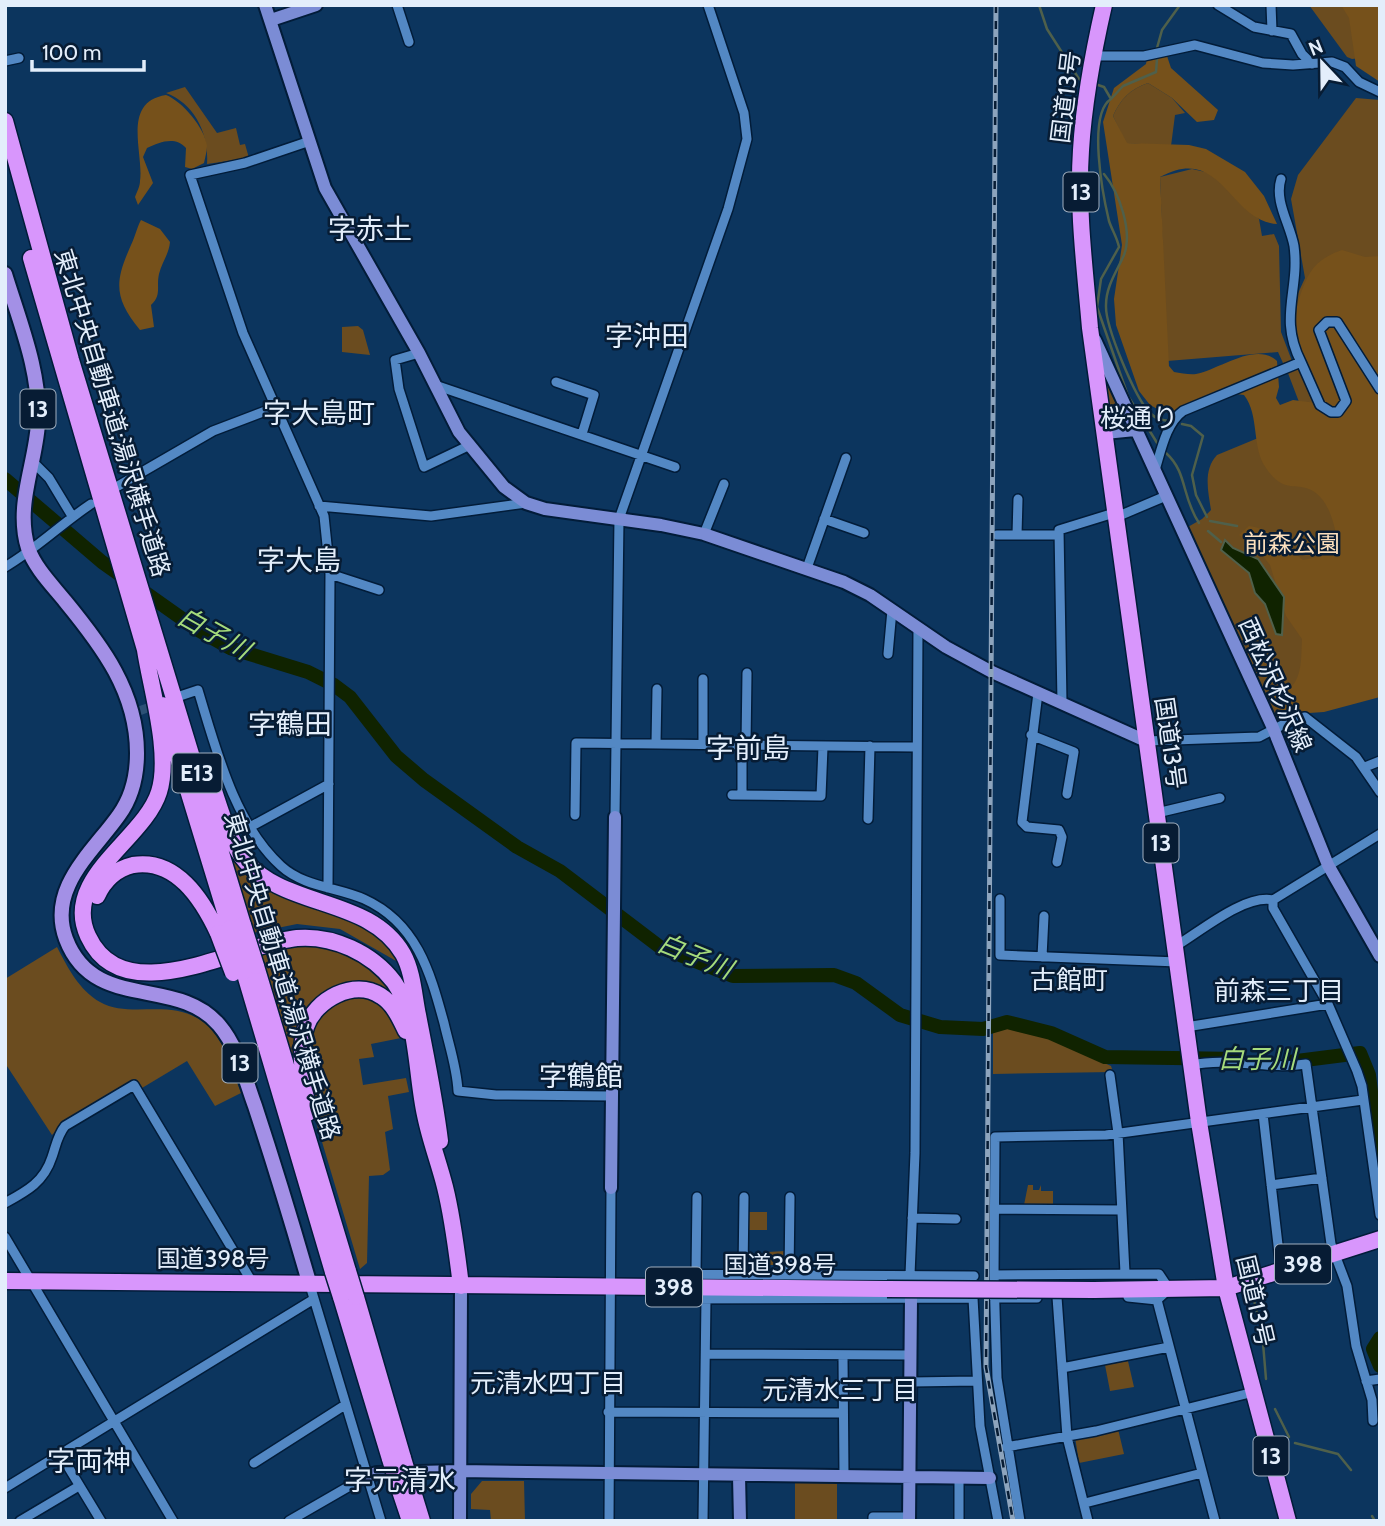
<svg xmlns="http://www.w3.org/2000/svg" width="1385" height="1526" viewBox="0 0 1385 1526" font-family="Cabin,'Noto Sans JP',sans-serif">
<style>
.green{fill:#6b4c1f}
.forest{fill:#76511b}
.water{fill:#102300;stroke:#4f604b;stroke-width:2}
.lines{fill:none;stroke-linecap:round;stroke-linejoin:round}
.stream{stroke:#4f604b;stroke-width:2.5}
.river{stroke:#102300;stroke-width:14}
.street-tunnel{stroke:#2c5176;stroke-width:9;stroke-dasharray:9 4.5;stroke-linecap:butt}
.street-casing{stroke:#021c39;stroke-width:12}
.secondary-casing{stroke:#021c39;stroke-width:16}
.primary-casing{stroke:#021c39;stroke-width:18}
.highway-casing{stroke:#021c39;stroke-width:19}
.street{stroke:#5388c4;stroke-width:9}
.secondary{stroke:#7b8cd5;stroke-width:12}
.primary{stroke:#a390e6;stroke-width:14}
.highway{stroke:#d896fc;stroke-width:16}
.rail-casing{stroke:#8da4bd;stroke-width:5}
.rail{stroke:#071c34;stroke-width:2.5;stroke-dasharray:8;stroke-linecap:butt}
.highway-bridge-casing{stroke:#021c39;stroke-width:19;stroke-linecap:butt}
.highway-bridge{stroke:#d896fc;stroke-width:16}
.labels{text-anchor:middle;stroke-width:5;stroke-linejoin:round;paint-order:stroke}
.shield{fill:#071c34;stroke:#a1afbf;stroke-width:2}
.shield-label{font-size:23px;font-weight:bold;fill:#e3eefb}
.street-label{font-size:24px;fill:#e3eefb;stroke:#071c34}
.park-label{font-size:24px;fill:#fbdfbd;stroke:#071c34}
.neighbourhood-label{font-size:26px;fill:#e3eefb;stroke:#071c34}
.water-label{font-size:26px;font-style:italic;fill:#a5db7c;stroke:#071c34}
.quarter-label{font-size:28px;fill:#e3eefb;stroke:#071c34}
</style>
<rect width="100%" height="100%" fill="#0c355e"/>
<path class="green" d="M1309 5H1380V56L1352 59 1347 57Z
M1148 83 1172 98 1185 113 1175 115 1171 146 1126 143 1113 116C1120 100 1130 89 1148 83Z
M185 87 217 133 236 128 240 145 245 144 249 158 207 164C209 134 195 104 166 93Z
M1356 98 1380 100V684L1275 724 1186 528 1202 519 1211 510C1208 491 1203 470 1217 455L1287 426 1299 402 1286 368 1303 361 1292 332 1295 300 1305 278 1291 199 1298 175Z
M1192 169 1210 173 1259 219 1262 236 1274 234 1279 246 1281 332 1292 361 1283 363 1278 352 1167 361 1160 177Z
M358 326 363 330 370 355 342 352V327Z
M1106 385 1110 387 1123 417 1116 424 1110 423 1103 388Z
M232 849 258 883 279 896 363 926 382 938 405 966 340 929 297 924 253 933 227 851Z
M316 944C358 954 370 965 397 997L327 993 295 1078 259 952Z
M57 947C68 968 79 990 100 1002 134 1021 178 993 212 1030 227 1047 233 1073 241 1093L215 1106 187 1061 142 1088 136 1079 68 1119 52 1135 5 1063V979Z
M363 997C382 1004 396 1019 401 1038L371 1044 374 1057 359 1059 363 1085 406 1078 409 1092 388 1096 393 1129 385 1132 390 1170 383 1175 369 1176 367 1263 360 1269 311 1105 308 1038 319 1015 343 998Z
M1013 1027 1040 1034 1111 1066 1113 1072 993 1074V1029Z
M1028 1185H1033V1190H1039L1041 1185V1191H1053V1205H1024Z
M748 1212H767V1230H748Z
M785 1251V1265H768V1252Z
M1128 1361 1134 1387 1110 1391 1105 1365Z
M1118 1429 1124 1454 1079 1463 1075 1437Z
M795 1480H837V1521H795Z
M482 1481H524L525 1521H491L490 1510 471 1509V1494Z"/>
<path class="forest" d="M1341 5H1380V82L1356 66 1349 18Z
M1160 53 1167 56 1171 68 1218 110 1214 120 1197 122 1172 98 1148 83C1130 89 1120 100 1113 116L1127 143 1189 145 1206 149 1245 172 1264 196 1277 224C1229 221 1222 143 1160 177L1169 366 1174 372C1181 373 1190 375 1196 374 1220 369 1256 341 1277 361L1279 387 1276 398 1280 405 1293 400 1316 403 1321 412 1333 416 1346 409 1324 330 1335 325 1358 357 1380 397V697L1324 712 1279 715 1270 701C1275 694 1283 694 1289 689 1303 678 1301 655 1302 639L1286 616 1270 565 1254 545 1239 535 1249 526C1275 530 1284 543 1303 560 1317 558 1330 553 1337 539 1334 523 1329 501 1313 491 1297 481 1284 495 1266 468 1251 447 1260 416 1244 395L1221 392 1176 413 1163 412 1150 405 1139 391 1116 325 1114 299 1122 245 1103 122 1114 88 1146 64 1147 58Z
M166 95C182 101 205 128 207 146 207 151 205 158 204 163L192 169 185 167 186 148C175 136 160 142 147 148L143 157 153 183 138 205 135 197C137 192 140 186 140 181 144 153 121 102 166 95Z
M141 220 160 229 170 242C169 254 162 262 159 274 156 287 162 295 151 305L154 327 140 330C113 297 115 281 131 245 135 237 137 227 141 220Z
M1342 250 1365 257 1380 256V382L1347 326 1336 318 1317 331 1316 338 1342 399 1341 405 1331 409C1320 402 1316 388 1311 377 1294 339 1288 330 1302 290 1310 268 1319 258 1342 250Z"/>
<path class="water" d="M1225 540 1233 548 1258 559 1284 597 1282 635 1276 634 1265 604 1255 593 1249 573 1221 550Z"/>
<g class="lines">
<path class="stream" d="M1039 5 1047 29 1079 79 1084 82
M1157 48 1162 30 1180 5
M1095 84 1104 87 1111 99C1087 114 1103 196 1109 221 1112 230 1117 237 1119 247L1101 279 1097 307 1128 396 1159 446
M1111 99 1123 86 1156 72 1157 59
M1104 174C1119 192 1133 231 1124 255 1117 271 1106 286 1106 305 1105 326 1135 398 1150 413 1156 419 1161 420 1169 421
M1182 424 1191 426 1203 436 1192 475 1196 495 1207 517
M1166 453C1188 473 1181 496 1199 523
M1210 521 1237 526
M1208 531 1221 542
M1252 1293 1262 1331 1266 1379
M1275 1409 1289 1437
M1295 1443 1338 1454 1351 1470
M1372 1516 1375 1521"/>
<path class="river" d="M5 479 102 562 198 630 230 648 308 672 334 685 350 697 396 756 424 780 517 847 560 871 660 947 733 976 834 975 856 983 900 1015 940 1027 983 1029 1007 1022 1051 1033 1105 1057 1240 1059
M1289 1062 1360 1053 1369 1075 1380 1166
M1380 1338 1373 1349 1380 1366"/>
<path class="street-tunnel" d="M139 711 158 704"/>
<defs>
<path id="street" d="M397 5 409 42
M1218 5 1254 27 1291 34 1302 54 1312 64
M1271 5 1272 31
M1093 56H1144L1195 45 1263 63 1293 65 1332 62 1345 67 1359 82 1380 92
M5 61 19 58
M310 141 245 163 190 175 243 333 324 516 330 574 328 888
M419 353 395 360 399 389 424 467 468 446
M1301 362 1320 405 1331 412H1338L1346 401 1319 330 1327 322H1337L1380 389
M556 382 594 395 582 434
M435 385 675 467
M32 461 49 478 72 516
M1155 470C1161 451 1166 423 1183 411L1301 362C1278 317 1300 291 1294 246 1290 224 1274 201 1281 179
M118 486 213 431 276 407
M319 506 431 516 526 503
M1114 518 1166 496
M824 519 864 533
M704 534 724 484
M997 535H1059
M1017 535 1018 499
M5 567C36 549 61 524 91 504
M807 568 846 458
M330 574 379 590
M888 654 892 610
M1038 693 1022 822 1027 827 1059 830 1062 837 1057 862
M180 696 198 690C216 749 234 823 281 866 304 887 337 887 364 899 417 923 430 972 444 1023 449 1045 457 1068 458 1091L496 1095 612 1096
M1062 703 1059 530 1114 513
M1031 735 1074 752 1067 794
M1146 741 1259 737 1294 719 1305 717 1356 757 1380 792
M656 743 657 689
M703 743V679
M746 744 747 673
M1365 767 1380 761
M732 795 821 796 823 747
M742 795V744
M1157 813 1220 798
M575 815 576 743 915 747
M615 817 619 519 728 209 747 139 744 113 708 5
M868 819 870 746
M250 827 329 784
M1000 899V955L1178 962
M1273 900V908L1328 1004 1357 1071 1362 1086 1380 1215
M1273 900 1380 834
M1176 946C1201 931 1245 894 1273 900
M1042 957 1044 916
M1186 1027 1328 1004
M1192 1065C1230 1057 1267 1070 1306 1064L1331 1244 1347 1286 1356 1346 1372 1400 1373 1421
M1110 1075 1118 1133 1125 1273
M1263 1114 1281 1271
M1271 1185 1322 1178
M5 1203C27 1191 44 1182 52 1157 56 1146 57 1136 65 1126L134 1085 252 1282
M995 1209 1121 1210
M912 1218 956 1219
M5 1237 173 1521
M696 1274 697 1197
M743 1274 744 1197
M789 1275 790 1197
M910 1275 915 1153 918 628
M994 1275 997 1378 1020 1521
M974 1276 659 1274 649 1287 659 1299 973 1298 980 1426 998 1521
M309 1282 381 1521
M1057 1297 1067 1437 1088 1521
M1128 1297 1157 1300
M994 1298H1037
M1157 1300 1169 1289 1159 1274 994 1275 995 1137 1106 1135 1363 1100
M1157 1300 1215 1521
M706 1354 910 1355
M843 1356 844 1476
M1062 1368 1169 1347
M1366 1381 1380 1379
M911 1382 976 1381
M608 1412 843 1413
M1006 1447 1096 1431 1254 1392
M61 1455 101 1521
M254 1463 345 1405
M5 1488 314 1299
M1085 1503 1202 1473
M20 1521 79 1486
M289 1521 367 1476
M609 1521 611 1188
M703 1521 706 1299
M873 1521V1517H909
M959 1521V1478"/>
<path id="secondary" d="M265 5 325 188 419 353 459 432 504 487 526 503 545 509 661 525 704 534 844 582 870 595 946 647 992 672 1146 741
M271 20 316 5
M1095 340 1273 728 1328 865 1380 956
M1105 433 1135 430
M611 1188 615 817
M367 1476 377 1473 459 1471 990 1478
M739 1476 740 1521
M460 1521 461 1286
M909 1521 911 1298"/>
<path id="primary" d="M5 274C20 323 41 373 38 424 35 466 15 506 28 548 35 568 52 585 65 601 102 646 137 692 137 753 137 775 132 797 119 815 93 852 47 888 66 939 94 1013 177 975 219 1025 238 1047 245 1079 255 1106 274 1164 292 1223 309 1282"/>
<path id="highway" d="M1104 5C1093 53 1084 101 1081 150 1077 209 1085 269 1090 328L1199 1122 1226 1288 1288 1521
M5 121 71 360 243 925
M31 258 148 660
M145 650C151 689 171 754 159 792 144 840 61 878 88 936 124 1014 238 944 297 938 333 935 372 953 394 982 418 1016 416 1075 425 1115 430 1140 439 1163 445 1187 453 1219 457 1253 461 1286
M162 705 230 928
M210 779C219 804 226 834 242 857 282 910 369 895 403 954 413 972 414 996 418 1015 426 1057 435 1099 440 1141
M97 896C104 881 116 869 133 865 176 858 202 899 218 933
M256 966 348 1271
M244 971 333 1272
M308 1113C305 1086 297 1054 306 1027 315 1000 354 978 381 996 394 1004 400 1019 406 1031
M5 1281 887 1289
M1094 1290 1226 1288 1380 1239
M341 1297 390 1459
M356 1297 403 1458
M398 1485 410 1521
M411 1485 422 1521"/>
</defs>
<use href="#street" class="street-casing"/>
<use href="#secondary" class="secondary-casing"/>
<use href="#primary" class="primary-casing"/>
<use href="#highway" class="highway-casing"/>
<use href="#street" class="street"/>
<use href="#secondary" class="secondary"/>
<use href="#primary" class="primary"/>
<use href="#highway" class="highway"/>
<defs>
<path id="rail" d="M996 5 986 1367 1013 1521"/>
</defs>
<use href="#rail" class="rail-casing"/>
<use href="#rail" class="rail"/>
<defs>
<path id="highway-bridge" d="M243 925 256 966
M230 928 244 971
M218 933 233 973
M348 1271 356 1297
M333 1272 341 1297
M887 1289 1094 1290
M403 1458 411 1485
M390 1459 398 1485"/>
</defs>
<use href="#highway-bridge" class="highway-bridge-casing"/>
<use href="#highway-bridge" class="highway-bridge"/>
</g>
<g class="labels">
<g class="shield">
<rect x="1063.5" y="172.5" width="35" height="39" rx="5"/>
<rect x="20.5" y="389.5" width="35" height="39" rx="5"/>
<rect x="172.5" y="753.5" width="49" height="39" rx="5"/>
<rect x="1143.5" y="823.5" width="35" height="39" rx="5"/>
<rect x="222.5" y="1043.5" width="35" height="39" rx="5"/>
<rect x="1275" y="1244.5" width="56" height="39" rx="5"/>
<rect x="646" y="1267.5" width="56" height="39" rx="5"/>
<rect x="1253.5" y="1436.5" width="35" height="39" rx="5"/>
</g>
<g class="shield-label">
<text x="1081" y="200">13</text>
<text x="38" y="417">13</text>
<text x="197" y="781">E13</text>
<text x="1161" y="851">13</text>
<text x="240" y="1071">13</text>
<text x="1303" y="1272">398</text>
<text x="674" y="1295">398</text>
<text x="1271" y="1464">13</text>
</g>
<g class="street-label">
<text transform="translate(1066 97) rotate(-83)" y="8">国道13号</text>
<text transform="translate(112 413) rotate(73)" y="8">東北中央自動車道;湯沢横手道路</text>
<text transform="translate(1275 685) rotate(66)" y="8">西松沢杉沢線</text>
<text transform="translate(1170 743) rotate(82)" y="8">国道13号</text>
<text transform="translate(282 976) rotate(73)" y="8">東北中央自動車道;湯沢横手道路</text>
<text x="213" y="1267">国道398号</text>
<text x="780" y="1273">国道398号</text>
<text transform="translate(1255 1301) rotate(77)" y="8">国道13号</text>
</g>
<g class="park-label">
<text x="1292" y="552">前森公園</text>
</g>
<g class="neighbourhood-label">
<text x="1139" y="427">桜通り</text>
<text x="1069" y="989">古館町</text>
<text x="1279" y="1000">前森三丁目</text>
<text x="548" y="1392">元清水四丁目</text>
<text x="840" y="1399">元清水三丁目</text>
</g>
<g class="water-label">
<text transform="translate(214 633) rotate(29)" y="9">白子川</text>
<text transform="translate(695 956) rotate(22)" y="9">白子川</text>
<text x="1257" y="1068">白子川</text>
</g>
<g class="quarter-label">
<text x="370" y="239">字赤土</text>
<text x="647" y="346">字沖田</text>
<text x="319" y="423">字大島町</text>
<text x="299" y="570">字大島</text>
<text x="290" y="734">字鶴田</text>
<text x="748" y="758">字前島</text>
<text x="581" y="1086">字鶴館</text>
<text x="89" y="1471">字両神</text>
<text x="400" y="1490">字元清水</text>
</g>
</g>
<rect width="1385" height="1526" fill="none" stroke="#e3eefb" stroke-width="14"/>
<g transform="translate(1322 63) rotate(338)" stroke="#071c34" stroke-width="5" paint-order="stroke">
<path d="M0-5L12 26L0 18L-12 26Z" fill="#e3eefb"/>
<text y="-10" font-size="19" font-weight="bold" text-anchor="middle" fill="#e3eefb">N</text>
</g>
<path d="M32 60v10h112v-10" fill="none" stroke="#e3eefb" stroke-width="3.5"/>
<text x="42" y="60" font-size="21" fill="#e3eefb" stroke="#071c34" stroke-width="5" paint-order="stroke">100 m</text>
</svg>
